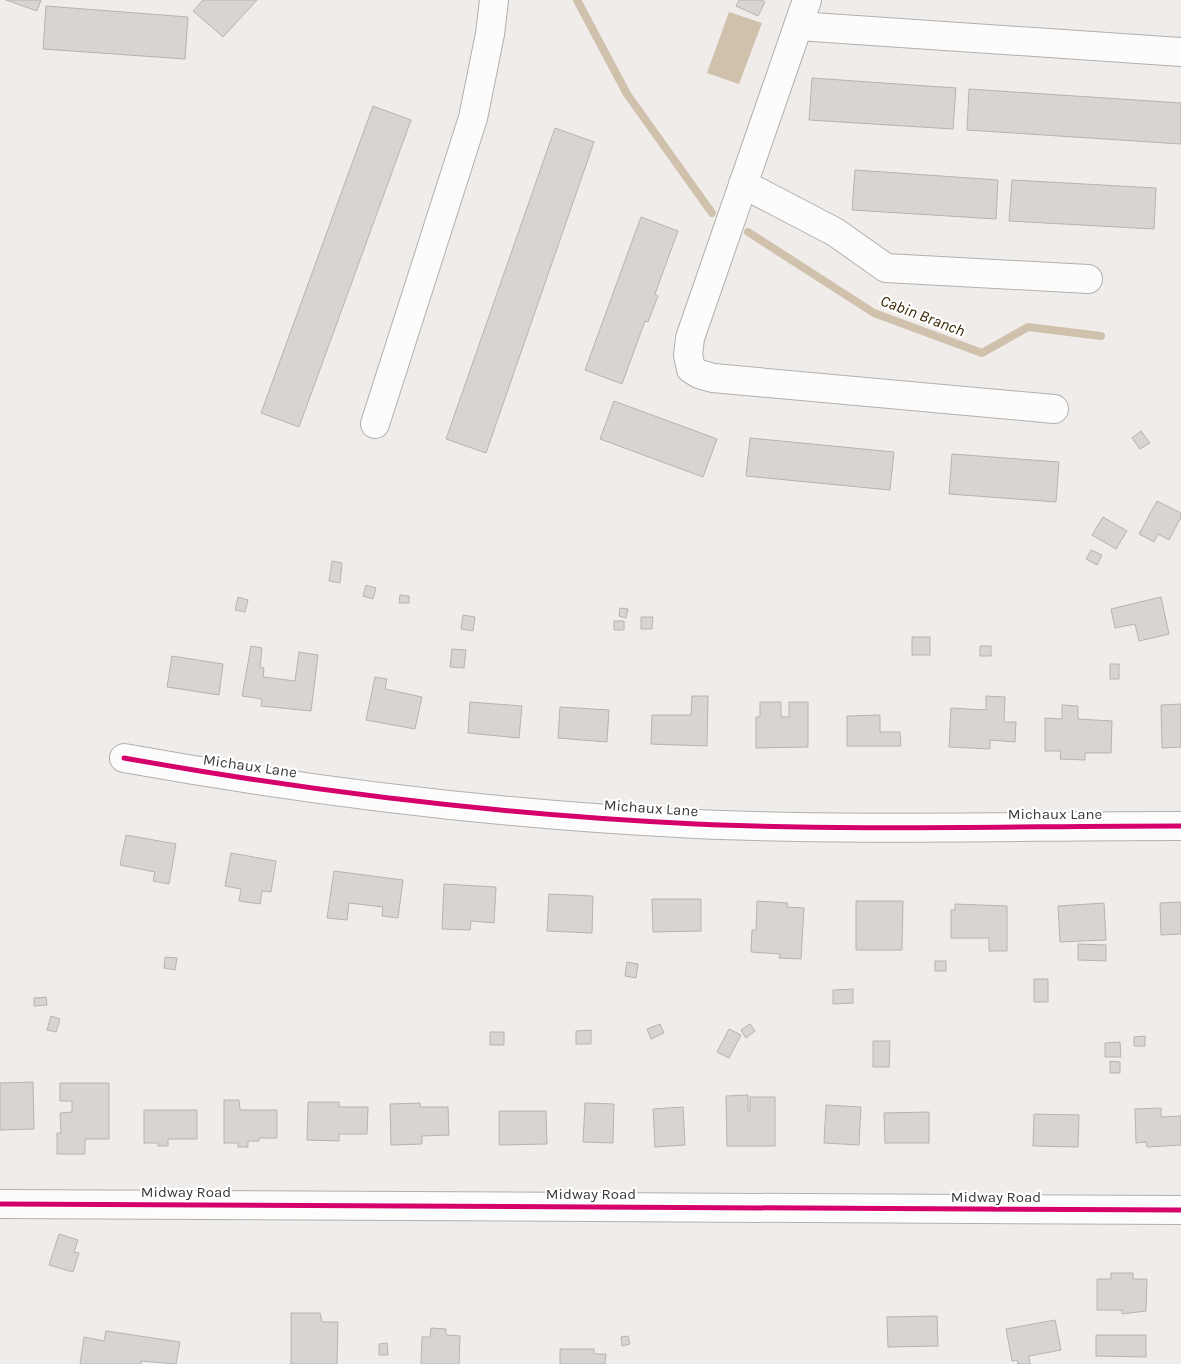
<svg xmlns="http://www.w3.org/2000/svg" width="1181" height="1364" viewBox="0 0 1181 1364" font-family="Karla,sans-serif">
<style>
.water{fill:#d0c1ac}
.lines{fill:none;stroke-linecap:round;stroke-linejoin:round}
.stream{stroke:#d0c1ac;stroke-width:8}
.building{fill:#d7d4d2;stroke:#b6b4b2}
.minor-casing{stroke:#b2b0ae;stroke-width:30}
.minor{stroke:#fdfcfc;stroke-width:28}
.cycleway-casing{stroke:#fff;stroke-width:8}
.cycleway{stroke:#d6006c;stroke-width:5}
.labels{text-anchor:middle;stroke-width:4.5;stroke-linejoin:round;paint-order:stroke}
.street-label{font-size:15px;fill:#3b3937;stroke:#fff}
.water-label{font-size:16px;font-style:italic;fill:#3b2400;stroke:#fff}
</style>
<rect width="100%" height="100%" fill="#efece9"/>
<path class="water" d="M729 12 762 23 739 84 707 73Z"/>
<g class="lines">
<path class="stream" d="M577 0 627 94 712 213
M748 232 874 313 982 353 1028 327 1101 336"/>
</g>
<path class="building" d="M6 0H41L37 11Z
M203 0H257L223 37 193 11Z
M739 0H762L765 2 758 16 736 6Z
M46 6 188 17 185 59 43 49Z
M812 78 956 88 953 129 809 120Z
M969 89 1181 103V144L967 130Z
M373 106 411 120 299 427 261 413Z
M555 128 594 142 486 453 446 439Z
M855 170 998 180 996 219 852 210Z
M1012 180 1156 188 1154 229 1009 221Z
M641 217 678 231 655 294 658 296 648 322 645 321 622 384 585 370Z
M614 401 717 439 703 477 600 439Z
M1141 431 1150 443 1140 449 1132 438Z
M750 438 894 452 890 490 746 476Z
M952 454 1059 462 1056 502 949 494Z
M1157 501 1181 513V517L1169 540 1158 534 1154 542 1139 534Z
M1103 517 1127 531 1116 549 1092 535Z
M1091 550 1102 555 1097 565 1086 559Z
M332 561 342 563 340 583 329 581Z
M366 585 376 588 373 599 363 596Z
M400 595 409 596V603H399Z
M238 597 248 600 245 612 235 610Z
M1161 597 1169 634 1139 641 1135 624 1115 628 1111 609Z
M620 608 628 609 626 618 619 616Z
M463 615 475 617 473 631 461 629Z
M641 617H653L652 629H641Z
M614 621H624V630H614Z
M912 637H930V655H912Z
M251 646 262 648 260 667 264 668 263 677 295 681 299 652 318 655 311 711 261 706 262 699 242 696Z
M980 646H991V656H980Z
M452 649 466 650 464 668 450 667Z
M172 656 223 664 219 695 167 687Z
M1110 664H1119V679H1110Z
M375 677 387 679 385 689 422 697 415 729 366 720Z
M692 696H708L707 746 651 744 652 715H691Z
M986 696 1005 697 1004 722H1016L1015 742 990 740V749L949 747 951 708 986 710Z
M470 702 522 706 519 738 468 733Z
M760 702H781V717H789V702H808V747L756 748V717H760Z
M1181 704V747L1162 748 1161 705Z
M1062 705 1078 706V719L1112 721 1111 753H1085V760L1060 759 1061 751H1045V718L1062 719Z
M560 707 609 710 607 742 558 738Z
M880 715V732H900L901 746H847V716Z
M126 835 176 844 169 884 153 881 155 872 120 865Z
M231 853 276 861 271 892 262 891 260 904 239 901 241 889 225 886Z
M334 871 403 880 398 918 382 916 383 907 349 903 347 920 327 918Z
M444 884 496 887 494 923 471 921 470 930 442 929Z
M549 894 593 896 592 933 547 931Z
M652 899H701V931L653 932Z
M757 901 788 903 787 907 804 908 801 959 779 958 780 954 751 952 752 930H756Z
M856 901H903L902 950H856Z
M1181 902V934L1161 935 1160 903Z
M1104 903 1106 940 1060 942 1058 906Z
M955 904 1007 906V951H989V938H951V910H955Z
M1078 944 1106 945V961L1078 960Z
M165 957 177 958 175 970 164 968Z
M935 961H946V971H935Z
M627 962 638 964 636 978 625 976Z
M1034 979H1048V1002H1034Z
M853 989V1003L833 1004V990Z
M46 997 47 1005 34 1006V998Z
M51 1016 60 1019 56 1032 47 1030Z
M660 1024 664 1033 651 1039 647 1029Z
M750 1024 755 1031 746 1038 741 1030Z
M729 1029 741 1035 729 1058 717 1052Z
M591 1030V1044H576V1031Z
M490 1032H504V1045H490Z
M1145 1036V1046H1134V1037Z
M873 1041H890L889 1067H873Z
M1120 1042 1121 1057H1105V1043Z
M1110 1061 1120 1062V1073H1110Z
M33 1082 34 1129 0 1130V1083Z
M60 1083H109V1139H85V1154H57V1133H61L60 1113 72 1112V1101H60Z
M748 1095V1111H750V1097H775V1146H727L726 1096Z
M224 1100H239L240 1110H277V1138H259V1141H248V1147H238V1143H224Z
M308 1102H339V1107H368L367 1134H339V1141L307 1140Z
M420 1103V1107H448L449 1135 422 1136V1144L391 1145 390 1104Z
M585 1103 614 1104 613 1143 583 1142Z
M826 1105 861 1107 859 1145 824 1143Z
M683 1107 685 1145 655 1147 653 1109Z
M1161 1108V1117L1181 1116V1145L1147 1147 1146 1142 1136 1143 1135 1109Z
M144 1110H197V1139H168V1146H158V1143H144Z
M499 1111H546L547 1144 499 1145Z
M929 1112V1143H885L884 1113Z
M1034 1114 1079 1115 1078 1147 1033 1146Z
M59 1234 78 1240 74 1252 79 1253 73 1272 49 1265Z
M1111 1273H1133V1279H1147L1146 1311 1122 1314V1310H1097V1279H1111Z
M291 1313H320L322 1322H338L337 1364H291Z
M937 1316 938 1346 888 1347 887 1317Z
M1055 1320 1061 1350 1029 1356 1030 1364H1018L1017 1360 1012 1361 1006 1329Z
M431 1328 446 1329V1335L460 1336 459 1364H421L422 1337H430Z
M106 1331 180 1342 176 1364 141 1361V1364H80L84 1337 104 1341Z
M1096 1335H1146V1357L1096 1356Z
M628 1336 630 1344 622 1346 621 1337Z
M387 1343 388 1355H379V1344Z
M560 1349H594V1354H606L605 1364H560Z"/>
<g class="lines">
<defs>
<path id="minor" d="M807 0 690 338 688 355 691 369 699 374 713 378 1054 409
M798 26 1181 52
M743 184 835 232 886 268 1088 279
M375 424 473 118 490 34 494 0
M124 758C313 792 504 815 696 824 857 831 1019 826 1181 826
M0 1204 1181 1210"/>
</defs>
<use href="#minor" class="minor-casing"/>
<use href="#minor" class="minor"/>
<defs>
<path id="cycleway" d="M124 758C313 792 504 815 696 824 857 831 1019 826 1181 826
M0 1204 1181 1210"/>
</defs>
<use href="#cycleway" class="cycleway-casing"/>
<use href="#cycleway" class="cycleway"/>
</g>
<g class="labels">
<g class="street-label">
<text transform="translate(250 766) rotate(8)" y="5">Michaux Lane</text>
<text transform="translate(651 808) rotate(4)" y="5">Michaux Lane</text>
<text x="1055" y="819">Michaux Lane</text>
<text x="186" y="1197">Midway Road</text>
<text x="591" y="1199">Midway Road</text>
<text x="996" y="1202">Midway Road</text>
</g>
<g class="water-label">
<text transform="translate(923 315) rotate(21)" y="6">Cabin Branch</text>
</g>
</g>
</svg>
